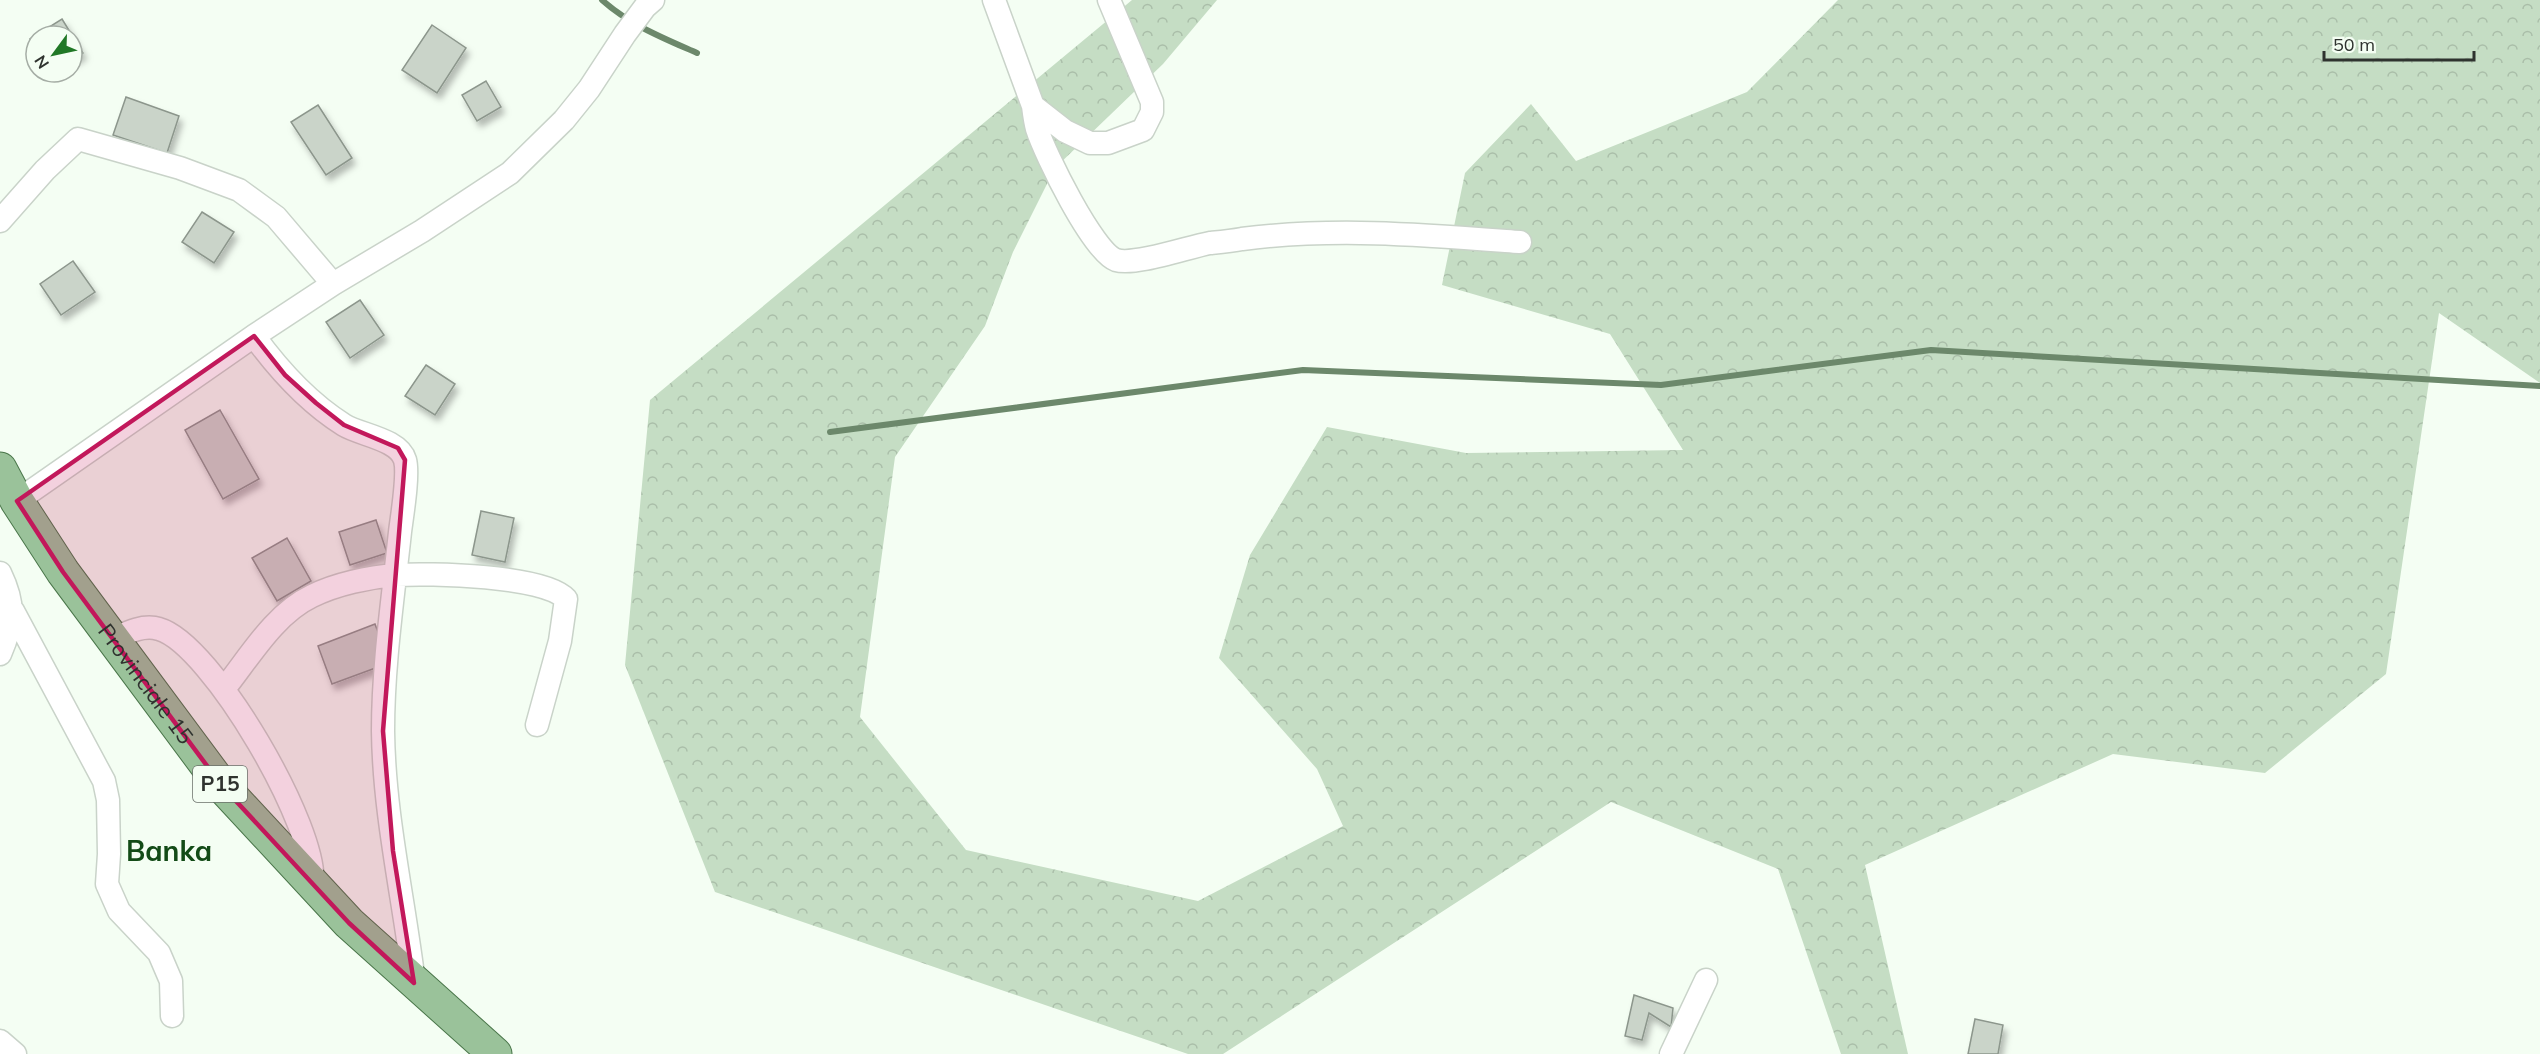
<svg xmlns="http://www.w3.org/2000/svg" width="2540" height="1054" viewBox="0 0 2540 1054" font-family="Mulish,sans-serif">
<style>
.forest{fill:url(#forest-crowns)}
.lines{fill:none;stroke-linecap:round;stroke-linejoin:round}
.stream{stroke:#6c886b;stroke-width:6}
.building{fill:#cad4c9;stroke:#8c968c;stroke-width:1.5;filter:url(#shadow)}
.minor-casing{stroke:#c9d3c9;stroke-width:25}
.primary-casing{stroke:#497549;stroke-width:35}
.minor{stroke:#fff;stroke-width:22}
.primary{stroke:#9ac29a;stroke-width:33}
.marked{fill:#c2185b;fill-opacity:0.2;stroke:#c2185b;stroke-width:4.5;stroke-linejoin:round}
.labels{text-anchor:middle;stroke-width:4.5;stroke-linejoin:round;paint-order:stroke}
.shield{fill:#f4fef3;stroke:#6a706a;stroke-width:1.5}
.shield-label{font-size:21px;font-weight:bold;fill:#2f332f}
.street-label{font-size:22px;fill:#2f332f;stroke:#f4fef3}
.district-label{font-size:28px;font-weight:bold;fill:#134b17;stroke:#f4fef3}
</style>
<defs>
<pattern id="forest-crowns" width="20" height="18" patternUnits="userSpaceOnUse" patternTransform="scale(1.5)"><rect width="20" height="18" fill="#c5ddc4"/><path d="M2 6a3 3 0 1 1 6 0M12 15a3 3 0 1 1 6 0" fill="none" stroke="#aabea9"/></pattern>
<filter id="shadow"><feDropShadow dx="3.5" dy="6" stdDeviation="3" flood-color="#0004"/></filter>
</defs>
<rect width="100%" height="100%" fill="#f4fef3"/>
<path class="forest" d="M1132 0H1217L1163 64 1055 168 1013 252 985 326 895 457 860 717 966 850 1198 901 1343 826 1317 769 1219 658 1250 555 1327 427 1466 453 1683 450 1610 334 1442 285 1465 173 1531 104 1576 161 1747 92 1838 0H2540V383L2439 313 2386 674 2265 773 2113 754 1865 865 1908 1054H1841L1778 869 1611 802 1223 1054H1188L715 892 625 665 650 400Z"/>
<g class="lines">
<path class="stream" d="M602 0C630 25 663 38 697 53
M830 432 1303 370 1661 385 1931 350 2540 386"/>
</g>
<path class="building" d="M62 19 83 53 72 60V36H36V48L30 39Z
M432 25 466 48 437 93 402 70Z
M486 81 501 107 477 121 462 95Z
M126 97 179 116 167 153 113 135Z
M318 105 352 158 326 175 291 122Z
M202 212 234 232 214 263 182 242Z
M73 261 95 292 61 315 40 284Z
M360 300 384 335 350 358 326 322Z
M426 365 455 384 435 415 405 396Z
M220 410 259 479 223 499 185 430Z
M481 511 514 518 505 562 472 555Z
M376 520 387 553 350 565 339 532Z
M287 538 311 581 277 601 252 558Z
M375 624 389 663 332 684 318 646Z
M1634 995 1673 1008 1671 1027 1649 1013 1642 1040 1625 1036Z
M1975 1019 2003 1025 1998 1054H1968Z"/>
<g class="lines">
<defs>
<path id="minor" d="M994 0 1033 106 1065 131 1090 143H1108L1143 130 1152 112V102L1109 0
M1033 106C1034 114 1035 122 1037 129 1045 154 1093 252 1116 260 1135 266 1188 247 1210 243 1220 242 1231 241 1242 239 1335 227 1427 235 1520 242
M0 221 45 170 78 139 180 168 239 190 276 217 333 284
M254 336C278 369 309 403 344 425 360 435 399 439 405 460 409 474 402 516 400 532 393 598 383 665 383 731 384 816 404 899 414 983
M17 501 254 336 333 284 422 231 510 173 564 120 589 89 625 34 645 7 653 0
M0 573C15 604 14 622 0 654
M13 611 104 781 108 800 109 854 107 884 119 911 159 953 171 981 172 1016
M111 640C126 633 143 624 159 629 212 644 320 832 312 884
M224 689C249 658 274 614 312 596 336 584 369 577 396 575 429 573 545 575 566 599L560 641 537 725
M0 1041 15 1054
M1671 1054 1706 980"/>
<g id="primary">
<path id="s1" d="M0 469 17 501 63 572 222 786 349 923 495 1054"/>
</g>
</defs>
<use href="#minor" class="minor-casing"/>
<use href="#primary" class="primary-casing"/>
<use href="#minor" class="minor"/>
<use href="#primary" class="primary"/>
</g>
<path class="marked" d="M254 336 285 375 316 403 344 425 398 448 405 460 383 731 393 851 414 983 349 923 222 786 63 572 17 501Z"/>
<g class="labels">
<rect class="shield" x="193" y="766" width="54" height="36" rx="4.5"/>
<g class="shield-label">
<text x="220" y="791">P15</text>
</g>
<g class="street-label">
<text dy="8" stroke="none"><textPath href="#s1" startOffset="260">Provinciale 15</textPath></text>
</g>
<g class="district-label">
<text x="169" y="861">Banka</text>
</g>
</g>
<g transform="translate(54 54) rotate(237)"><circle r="28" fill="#f4fef3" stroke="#a5ada5" stroke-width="1.5"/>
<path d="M0-4.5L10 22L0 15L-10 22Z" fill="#207826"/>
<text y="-9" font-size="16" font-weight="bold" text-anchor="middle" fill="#2f332f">N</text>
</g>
<path d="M2324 51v9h150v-9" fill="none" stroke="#2f332f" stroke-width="3"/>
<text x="2333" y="51" font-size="18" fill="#2f332f" stroke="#f4fef3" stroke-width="4.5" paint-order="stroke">50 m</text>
</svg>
